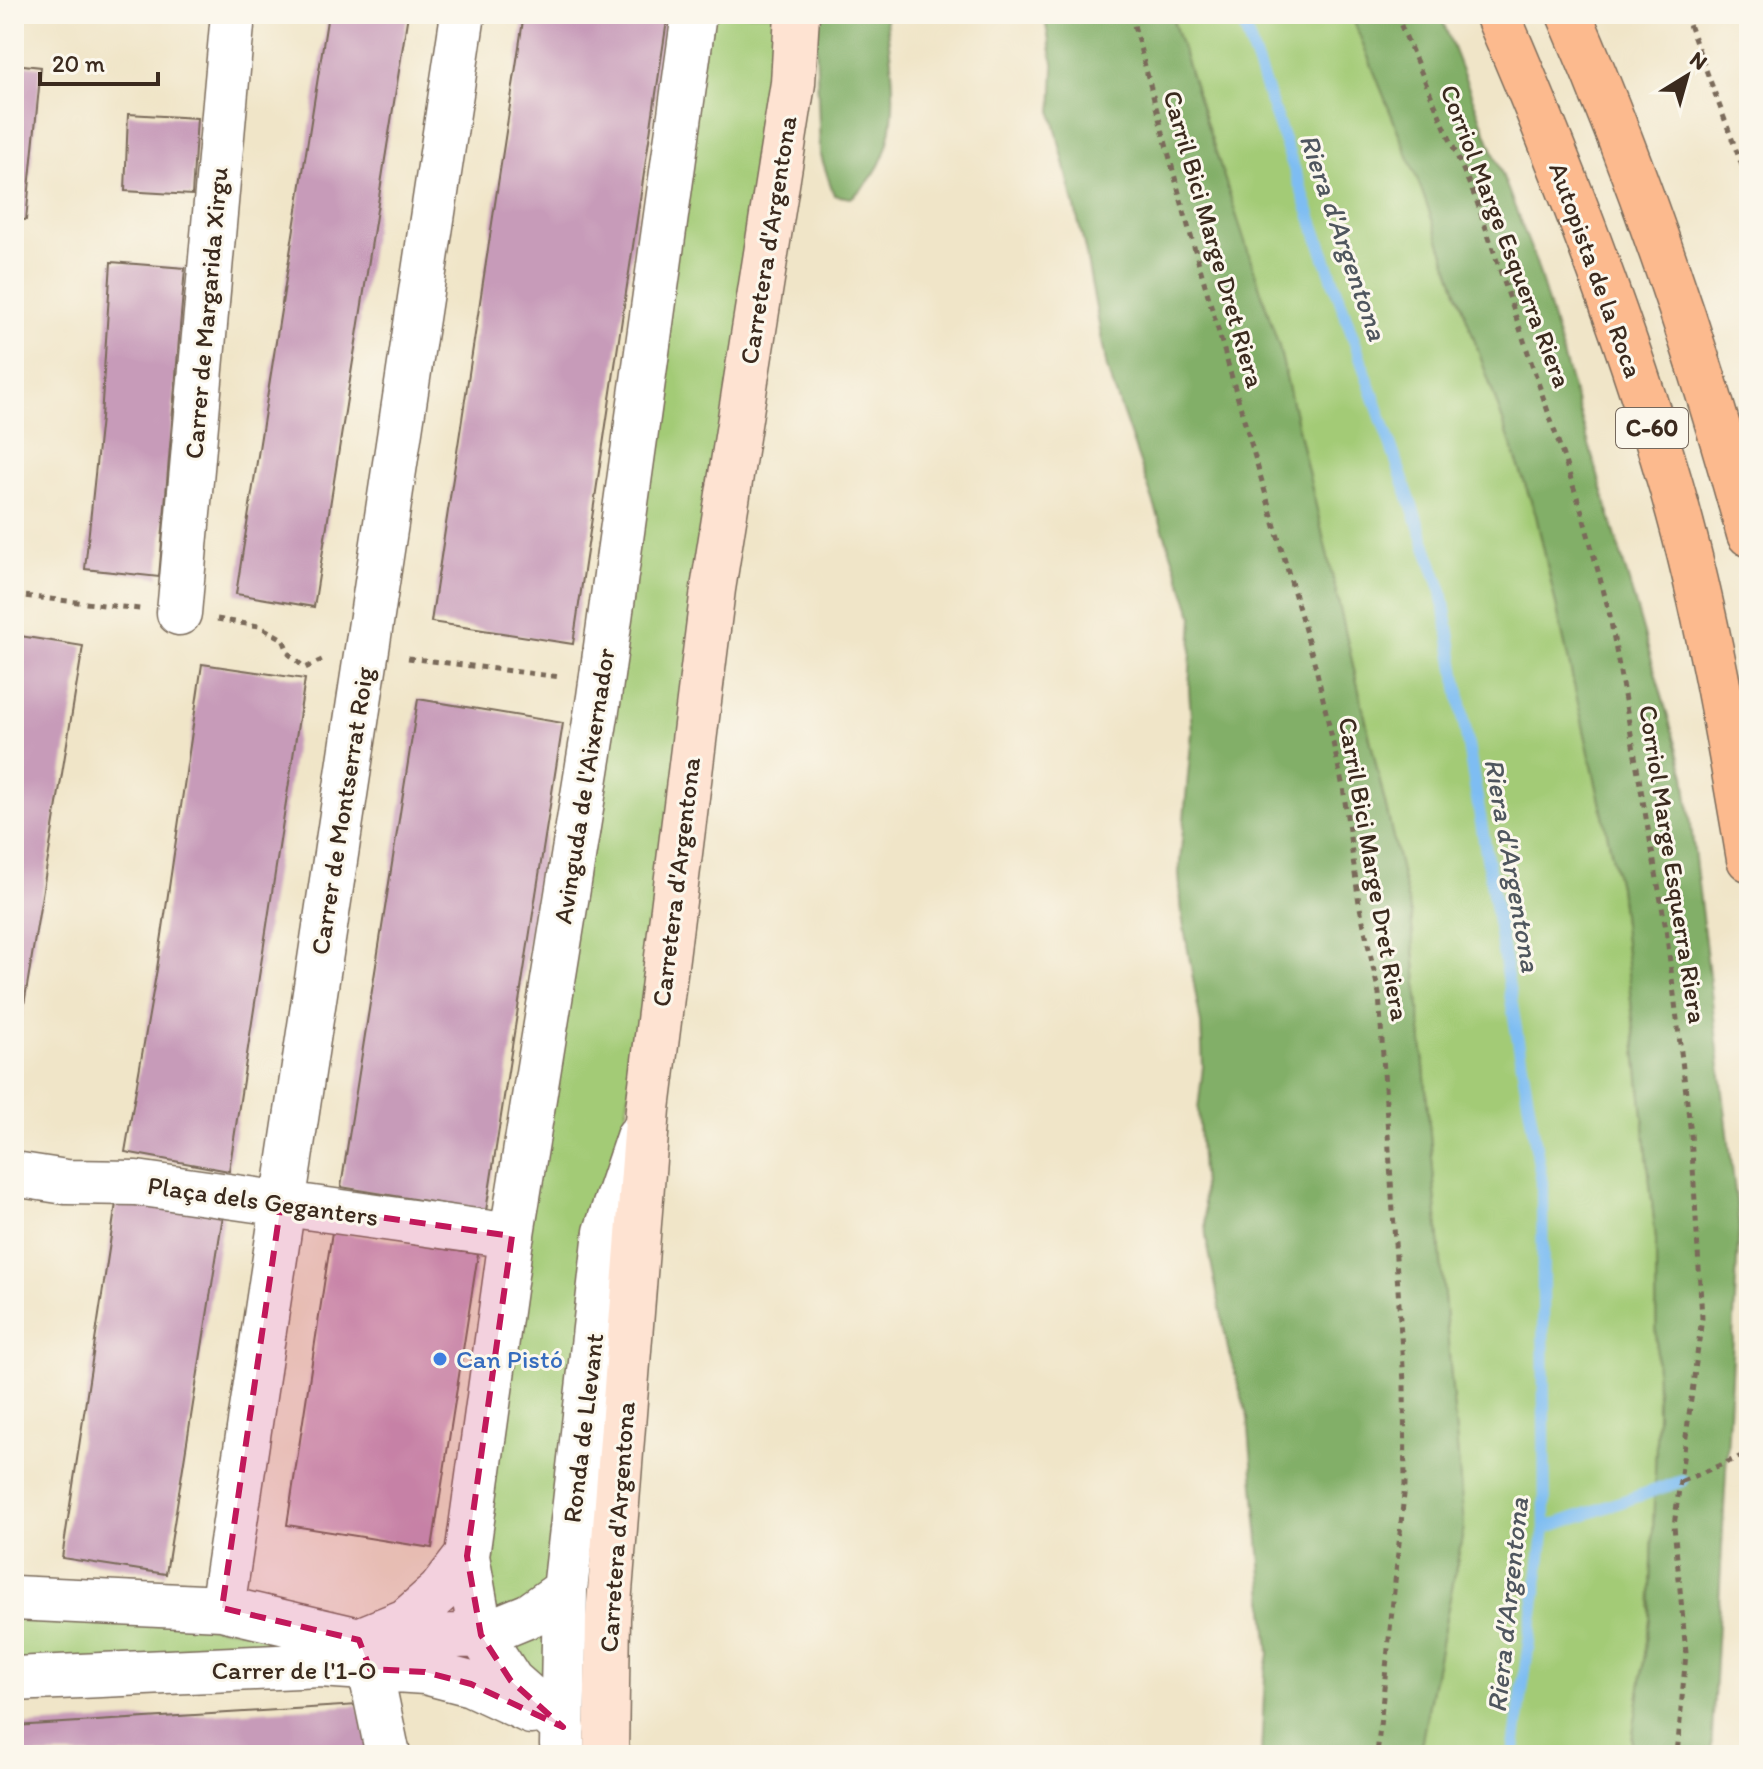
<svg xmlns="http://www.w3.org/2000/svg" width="1763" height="1769" viewBox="0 0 1763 1769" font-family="Itim,sans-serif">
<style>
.green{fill:#a3cb76;stroke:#6f7a4a;stroke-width:2}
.forest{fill:#82af67;stroke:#5e6c42;stroke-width:2}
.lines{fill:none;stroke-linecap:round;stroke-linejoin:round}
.stream{stroke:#7ebdf2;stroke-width:12}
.building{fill:#c79bb9}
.street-casing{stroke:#7a6b5a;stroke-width:47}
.secondary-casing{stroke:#7a6b5a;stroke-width:47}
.highway-casing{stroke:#7a6b5a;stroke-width:47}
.path{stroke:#7a6b5a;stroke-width:5;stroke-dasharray:6 6;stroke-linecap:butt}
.street{stroke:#fff;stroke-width:44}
.secondary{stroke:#fee3d2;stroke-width:44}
.highway{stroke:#fcba8e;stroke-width:44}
.marked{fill:#c2185b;fill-opacity:0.2;stroke:#c2185b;stroke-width:6;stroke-dasharray:16 10;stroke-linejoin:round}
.shop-dot{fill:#3f7fe0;stroke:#fbf7ec;stroke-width:3}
.labels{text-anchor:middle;stroke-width:6;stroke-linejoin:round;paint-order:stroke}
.shield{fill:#fbf7ec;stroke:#75685c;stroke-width:2}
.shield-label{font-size:24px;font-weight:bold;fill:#3b2a1e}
.street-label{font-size:26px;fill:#3b2a1e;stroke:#fbf7ec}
.shop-label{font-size:26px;fill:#366cbe;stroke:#fbf7ec;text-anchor:start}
.water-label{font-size:28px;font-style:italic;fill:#4f565e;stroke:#fbf7ec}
</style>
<rect width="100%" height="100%" fill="#fbf7ec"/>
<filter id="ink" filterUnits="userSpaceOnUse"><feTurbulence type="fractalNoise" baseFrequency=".0125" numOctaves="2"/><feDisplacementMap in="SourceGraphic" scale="16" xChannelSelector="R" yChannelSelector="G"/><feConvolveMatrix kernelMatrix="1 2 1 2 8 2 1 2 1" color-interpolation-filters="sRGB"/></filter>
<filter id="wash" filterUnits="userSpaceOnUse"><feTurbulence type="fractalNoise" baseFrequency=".006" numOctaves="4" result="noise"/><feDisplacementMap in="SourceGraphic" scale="32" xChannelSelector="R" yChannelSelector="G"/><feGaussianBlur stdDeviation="1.8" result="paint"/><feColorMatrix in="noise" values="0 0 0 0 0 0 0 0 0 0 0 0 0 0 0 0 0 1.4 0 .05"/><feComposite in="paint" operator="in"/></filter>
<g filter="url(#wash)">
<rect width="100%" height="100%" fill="#f0e5c8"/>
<path class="green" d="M704 14H775L776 84 687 717 554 1587 489 1622 481 1554Z
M1171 14H1351L1422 191 1536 515 1619 886 1656 1240 1657 1415 1650 1620 1630 1755H1419L1464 1527 1411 915 1279 347Z
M559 1601 558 1717 490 1638Z
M14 1603 355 1644 14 1675Z"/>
<path class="forest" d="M815 14H885C893 75 909 155 851 198L834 195 820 153Z
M1044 14H1171L1279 347 1411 915 1464 1527 1419 1755H1261L1265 1675 1269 1654 1248 1418 1228 1349 1206 1236 1198 1110 1203 1066 1201 1024 1182 916 1179 873 1192 732 1189 689 1193 616 1107 368 1085 249 1052 113 1054 68Z
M1351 14H1440L1536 262 1685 775 1739 1225 1711 1755H1630L1650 1620 1657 1415 1656 1240 1619 886 1536 515 1422 191Z"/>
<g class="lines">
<path class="stream" d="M1240 14 1442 592 1542 1182 1545 1528 1513 1755
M1545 1528 1682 1481"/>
</g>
<g id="blocks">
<path class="building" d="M328 14H408L314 607 236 594Z
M524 14H668L573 644 431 622Z
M14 64 41 67 26 220 14 219Z
M128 114 197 118 192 195 125 191Z
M14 254 21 255 17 295 14 294Z
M111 262 185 268 159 577 85 569 101 418Z
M14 329 21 330 16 377H14Z
M14 635 83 646 16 1053H14Z
M202 664 305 679 229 1171 125 1152 157 969Z
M418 699 563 723 486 1211 341 1187Z
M118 1190 224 1209 166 1574 62 1558Z
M332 1232 478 1254 432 1548 287 1525Z
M358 1705 372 1755H14V1726Z"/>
</g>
</g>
<g filter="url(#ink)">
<use href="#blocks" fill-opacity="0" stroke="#7a6b5a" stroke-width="2"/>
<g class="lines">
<defs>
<path id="street" d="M179 613 233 14
M14 1174 66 1182 136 1183 512 1236
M14 1598 222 1608 359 1640 481 1635 530 1615 565 1590
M222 1608 463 14
M14 1679 320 1665 425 1672 471 1684 531 1712
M563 1727 511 1681 481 1635 467 1556 510 1246 599 697 694 14
M562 1745 565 1590 606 1232 638 1137
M388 1755 370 1669 359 1640 406 1621 440 1591 467 1556"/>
<path id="secondary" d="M606 1755 608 1617 648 1109 713 589 793 83 797 14"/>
<path id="highway" d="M1497 14C1563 167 1624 325 1671 486 1706 607 1728 734 1749 859
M1569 14C1642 183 1700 356 1749 534"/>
</defs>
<use href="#street" class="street-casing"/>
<use href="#secondary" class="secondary-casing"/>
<use href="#highway" class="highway-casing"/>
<path class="path" d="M1131 14 1188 226 1316 668 1343 787 1359 903 1379 994 1404 1382 1405 1485 1377 1755
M1396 14 1477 202 1581 509 1609 611 1666 929 1691 1134 1702 1318 1674 1526 1686 1653 1677 1755
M1685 14 1749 184
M14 595 140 609
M217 619 259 626 283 639 289 654 305 668 322 660
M408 658 560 677
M1682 1481 1742 1456"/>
<use href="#street" class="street"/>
<use href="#secondary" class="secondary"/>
<use href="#highway" class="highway"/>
</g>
</g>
<path class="marked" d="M281 1203 512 1236 467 1556 481 1635 511 1681 563 1727 471 1684 425 1672 370 1669 359 1640 222 1608Z"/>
<circle class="shop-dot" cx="440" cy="1359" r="8"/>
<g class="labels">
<rect class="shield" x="1616" y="408" width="72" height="40" rx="6"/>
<g class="shield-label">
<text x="1652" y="436">C-60</text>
</g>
<g class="street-label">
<text transform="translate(1506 236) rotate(69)" y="9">Corriol Marge Esquerra Riera</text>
<text transform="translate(1214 239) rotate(74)" y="9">Carril Bici Marge Dret Riera</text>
<text transform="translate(768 240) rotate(-81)" y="9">Carretera d'Argentona</text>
<text transform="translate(1596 270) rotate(70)" y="9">Autopista de la Roca</text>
<text transform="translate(206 313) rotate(-85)" y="9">Carrer de Margarida Xirgu</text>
<text transform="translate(584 786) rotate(-81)" y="9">Avinguda de l'Aixernador</text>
<text transform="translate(342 811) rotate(-81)" y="9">Carrer de Montserrat Roig</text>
<text transform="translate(1673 864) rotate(81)" y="9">Corriol Marge Esquerra Riera</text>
<text transform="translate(1374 869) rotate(80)" y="9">Carril Bici Marge Dret Riera</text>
<text transform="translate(676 882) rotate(-83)" y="9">Carretera d'Argentona</text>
<text transform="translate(263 1201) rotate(8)" y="9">Plaça dels Geganters</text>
<text transform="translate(583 1428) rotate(-83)" y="9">Ronda de Llevant</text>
<text transform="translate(617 1527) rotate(-86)" y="9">Carretera d'Argentona</text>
<text x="294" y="1679">Carrer de l'1-O</text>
</g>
<g class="shop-label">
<text x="456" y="1368">Can Pistó</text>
</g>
<g class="water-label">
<text transform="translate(1344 237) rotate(71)" y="10">Riera d'Argentona</text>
<text transform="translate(1513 865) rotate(80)" y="10">Riera d'Argentona</text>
<text transform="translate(1507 1605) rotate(-84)" y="10">Riera d'Argentona</text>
</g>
</g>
<rect width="1763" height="1769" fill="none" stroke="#fbf7ec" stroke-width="48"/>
<g transform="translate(1687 76) rotate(37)" stroke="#fbf7ec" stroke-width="6" paint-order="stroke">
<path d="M0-6L14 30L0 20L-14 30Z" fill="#3b2a1e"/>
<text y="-12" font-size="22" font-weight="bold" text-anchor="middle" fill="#3b2a1e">N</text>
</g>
<path d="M40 72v12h118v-12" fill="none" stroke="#3b2a1e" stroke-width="4"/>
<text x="52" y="72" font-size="24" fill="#3b2a1e" stroke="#fbf7ec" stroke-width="6" paint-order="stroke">20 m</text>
</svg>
